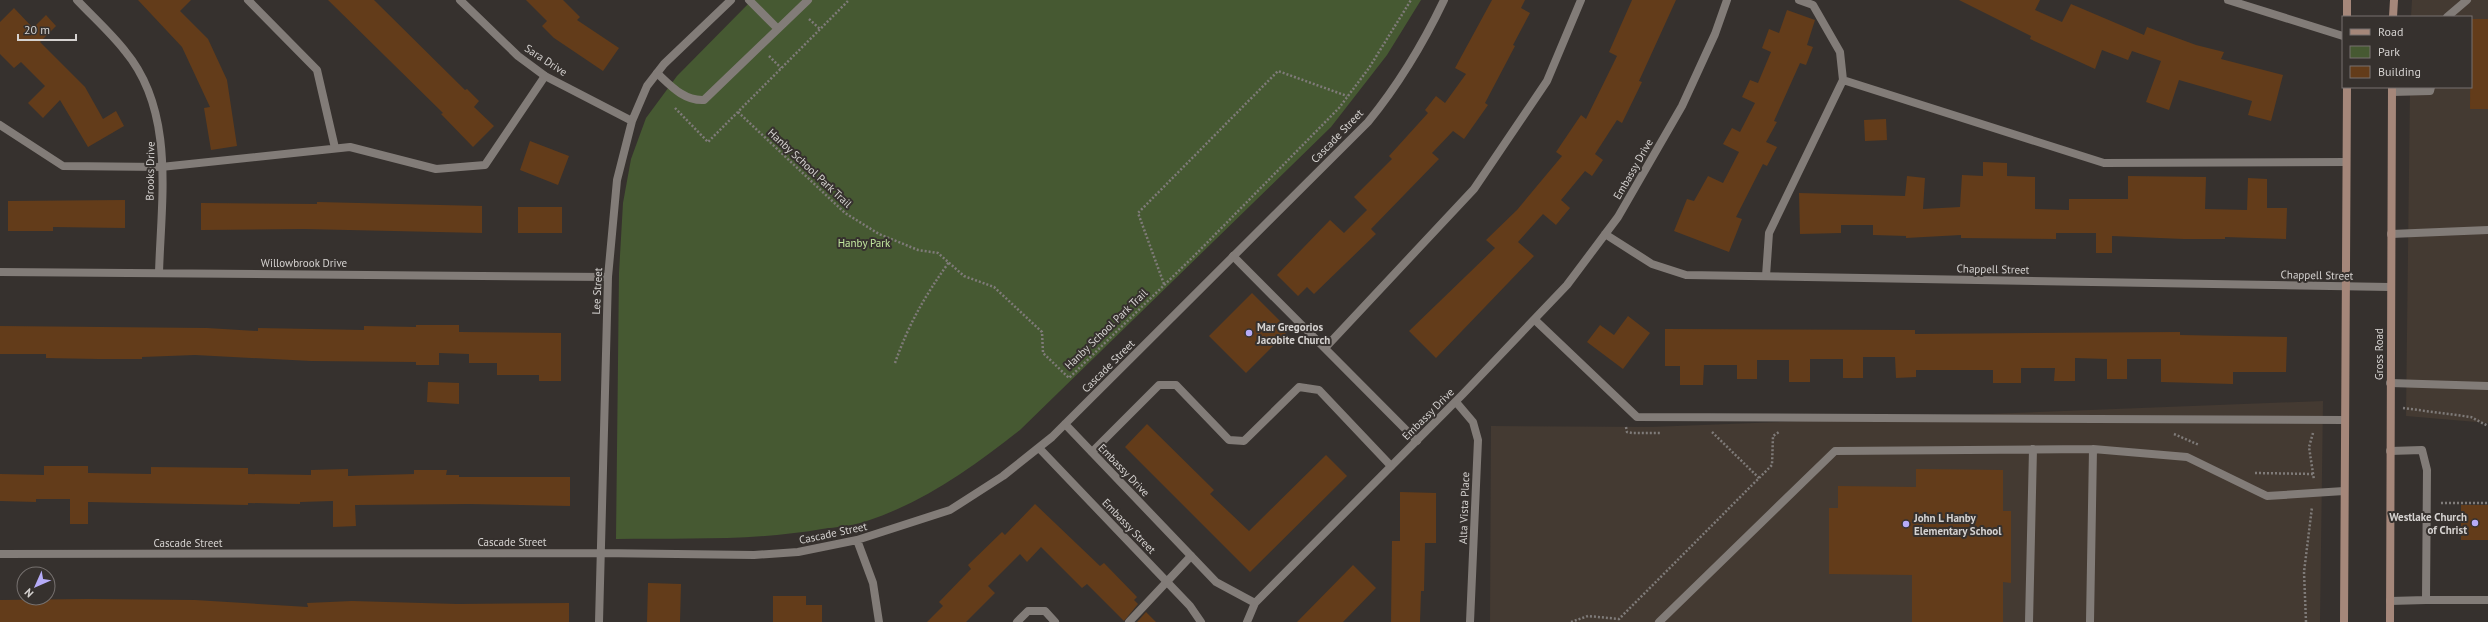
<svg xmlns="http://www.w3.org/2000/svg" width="2488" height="622" viewBox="0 0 2488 622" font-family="'PT Sans',sans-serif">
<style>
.built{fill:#443a32}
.green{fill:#465932}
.building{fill:#633c1a}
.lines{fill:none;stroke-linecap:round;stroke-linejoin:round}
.path{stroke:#7f7b79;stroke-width:2.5;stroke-dasharray:2 2;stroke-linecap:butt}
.lane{stroke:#827c78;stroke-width:8}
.street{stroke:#827c78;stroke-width:8}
.secondary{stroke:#a5877a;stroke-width:8}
.poi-dot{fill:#b6acf8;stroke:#36312e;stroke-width:1.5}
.labels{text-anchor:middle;stroke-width:4;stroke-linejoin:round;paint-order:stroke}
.street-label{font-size:11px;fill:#d5d2d0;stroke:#36312e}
.park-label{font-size:11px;fill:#c2e79f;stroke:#36312e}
.poi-label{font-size:11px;font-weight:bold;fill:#d5d2d0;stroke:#36312e;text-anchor:start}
</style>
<rect width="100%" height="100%" fill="#36312e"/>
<path class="built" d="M2412 0H2488V423L2406 416 2410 87H2471V17H2411Z
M2323 401 2320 622H1490L1491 426 1651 427Z"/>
<path class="green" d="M752 0H1421L1387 55 1331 127 1020 430C972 468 923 503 864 522 851 526 836 527 822 529 754 541 685 538 616 539L619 273 623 203 631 159 646 118 677 76Z"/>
<path class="building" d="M138 0H191L180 11 208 39 227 80 237 146 211 150 204 108 210 107 182 47Z
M328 0H374L465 90 467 89 479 101 474 107 494 126 473 147 441 114 443 113Z
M526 0H563L580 17 577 20 619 48 603 71 554 38 542 26 547 21Z
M1492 0H1525L1521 8 1530 13 1513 45 1515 46 1485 103 1488 105 1464 139 1453 131 1432 153 1439 159 1371 229 1376 234 1314 294 1307 287 1298 296 1277 275 1330 220 1344 233 1367 210 1354 197 1392 159 1389 156 1428 113 1425 110 1436 96 1445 103 1466 74 1455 68Z
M1632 0H1676L1639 81 1642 82 1622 123 1617 120 1595 154 1603 160 1592 176 1585 171 1561 200 1570 208 1556 225 1543 214 1518 242 1534 256 1436 358 1409 331 1495 248 1486 240 1517 210 1562 156 1556 152 1581 115 1586 119 1617 56 1609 52Z
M1959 0H2040L2035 10 2062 22 2071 4 2144 35 2147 27 2196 45 2224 52 2221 59 2283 75 2271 121 2248 115 2252 101 2179 80 2169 110 2146 102 2161 61 2132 51 2128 60 2102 50 2095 69 2030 39 2031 36Z
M14 8 33 28 46 15 56 26 40 42 85 87 103 119 116 111 124 126 88 147 60 100 43 118 28 103 45 86 21 62 14 68 0 54V22Z
M1787 10 1815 20 1807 45 1813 47 1806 65 1800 63 1774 121 1777 122 1766 142 1777 147 1767 166 1763 164 1736 217 1742 219 1729 252 1674 231 1687 199 1694 201 1708 176 1723 183 1739 152 1723 144 1732 128 1740 132 1755 103 1742 97 1750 80 1758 83 1771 52 1762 48 1769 29 1779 33Z
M2471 19H2488V109H2470Z
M1886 119 1887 140 1865 141 1864 120Z
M530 141 569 156 558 185 520 170Z
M1983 162 2007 163V176L2035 177V209L2069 210V199H2128V176L2206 177 2205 209 2247 210 2248 178 2267 179V208H2287L2286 239 2225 237V239H2184L2112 236V253H2096V233H2056V239L1961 238V235L1906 238V236L1873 235V225H1841V233L1800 234 1799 193 1905 196 1907 176 1925 178 1923 209 1960 207 1962 175 1983 176Z
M125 200V228L53 227V231H8V201Z
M317 202 482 206V233L304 229 201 230V203L317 204Z
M518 207H562V233H518Z
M1252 293 1289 330 1246 373 1209 336Z
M1628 316 1650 333 1623 369 1587 342 1600 325 1614 335Z
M416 325H459V332L561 333V381H539V375H497V363H469V354L439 353V365H416V362L311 361 195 355 142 357V359H99L46 358V354H0V326L207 328 258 331V328L364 330V326L416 327Z
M1665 329 1915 330V334L2180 332V335L2287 337 2286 372H2233V384L2161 382V359H2127V379H2107V359L2075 358V381H2054L2055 368H2021V383H1993V370H1916V377L1896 378 1895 357H1863V378H1843V359H1810V382H1789V360H1757V379H1737V365H1704L1703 385H1680V366H1665Z
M428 382 459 383V404L427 402Z
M1147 424 1214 490 1210 494 1249 531 1326 455 1347 476 1250 572 1125 447Z
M44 466H88V473L151 474V467L248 468V474L311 475V470L348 469V476L414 474V470H447L446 475H459V477H570V506L469 504 355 505 356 526 333 527V501L300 502V504L248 503V505L88 502V524H70V499H36V502L0 501V474L44 475Z
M1916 469 2003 470V511H2011V583L2003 582V622H1912V575L1829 574V508H1838V486L1916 487Z
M1400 492 1436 493V543H1425L1424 591H1421L1420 622H1391L1392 541H1400Z
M1035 504 1100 566 1104 563 1137 597 1134 600 1138 604 1124 621 1087 584 1082 588 1041 547 1027 562 1020 554 988 586 995 593 966 622H927L943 606 939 602 971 569 968 565 1002 532 1005 535Z
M2461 505H2488V540H2461Z
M1353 565 1376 588 1343 622H1297Z
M648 583 681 584 680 622H647Z
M773 596H806V605H822V622H773Z
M88 599 195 600 308 607 307 603 352 601 457 604 569 603V622H0V600Z
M1146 612 1156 622H1137Z"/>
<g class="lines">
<path class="path" d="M809 19 820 29
M769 56 781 68
M675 108 708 142 849 0
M738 112 845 213 879 234 918 250 938 253 964 276 994 287 1042 332 1043 353 1069 378 1196 254 1339 108 1369 68 1411 0
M1164 284 1138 213 1278 71 1347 96
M895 363C909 323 925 296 949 262
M2403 408 2471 417 2488 426
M1626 427 1627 432 1632 433H1661
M1712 432 1759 478
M2313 433 2309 447 2314 480
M2174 434 2199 445
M2255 473 2314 474
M2441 503H2488
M1571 622 1588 616 1619 619 1772 465 1773 436 1779 432
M2306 622 2304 572 2312 507"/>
<path class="lane" d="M248 0 317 70 335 148
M749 0 778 29
M2447 17 2467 0
M657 73C671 86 684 101 704 100L808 0
M1843 80 2104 163 2346 162
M2392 92 2430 91 2431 87
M0 125 63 166 161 167 350 147 436 169 485 165 545 76
M2391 234 2488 230
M1233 256 1417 441
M1766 276 1769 233 1843 80 1840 52 1813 5 1799 0
M1535 320 1637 417 2344 420
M1325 348 1474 189 1547 81 1581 0
M2390 383 2488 386
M2390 451 2422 450 2427 470 2426 600 2390 601
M1092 452 1159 385H1176L1229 440 1244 441 1299 387 1319 390 1391 466
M2426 600H2488
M1017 622 1028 611H1045L1055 622
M1129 622 1191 556
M1659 622 1835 451 2093 449 2187 457 2267 496 2344 491
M2029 622 2033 449
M2090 622 2093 449"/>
<path class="street" d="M77 0C93 17 111 33 125 51 176 112 161 200 159 273
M460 0 518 56 545 76 632 121
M2228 0 2343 36
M1605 234 1652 264 1686 275 2390 287
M0 272 608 277
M1456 402 1473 422 1478 440 1470 622
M1065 424 1216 582 1255 603
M1039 448 1190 606 1201 622
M857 540 873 583 879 622
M0 554 599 553 754 555 798 552 857 540 950 510 1003 476 1052 437 1368 122C1399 84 1423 44 1444 0
M599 622 608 277 617 180 632 121 647 86 664 64 731 0
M1247 622 1255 603 1463 394 1567 285 1618 217 1682 106 1715 34 1727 0"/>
<path class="secondary" d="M2347 0V17
M2393 17 2394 0
M2344 622 2347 87
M2390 622 2392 87"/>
</g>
<g class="poi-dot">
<circle cx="1249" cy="333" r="4"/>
<circle cx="2475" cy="523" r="4"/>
<circle cx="1906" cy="524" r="4"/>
</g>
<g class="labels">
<g class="street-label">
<text transform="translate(546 60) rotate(33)" y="4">Sara Drive</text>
<text transform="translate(1337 136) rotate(-46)" y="4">Cascade Street</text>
<text transform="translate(810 168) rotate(43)" y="4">Hanby School Park Trail</text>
<text transform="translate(1633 169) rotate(-60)" y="4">Embassy Drive</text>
<text transform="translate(150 171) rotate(-89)" y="4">Brooks Drive</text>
<text x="304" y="267">Willowbrook Drive</text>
<text transform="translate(1993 269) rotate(1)" y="4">Chappell Street</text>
<text transform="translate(2317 275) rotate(1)" y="4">Chappell Street</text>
<text transform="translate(597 291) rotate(-87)" y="4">Lee Street</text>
<text transform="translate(1106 329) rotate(-44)" y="4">Hanby School Park Trail</text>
<text transform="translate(2379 354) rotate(-90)" y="4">Gross Road</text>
<text transform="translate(1108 366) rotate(-45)" y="4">Cascade Street</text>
<text transform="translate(1428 414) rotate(-45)" y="4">Embassy Drive</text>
<text transform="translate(1124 470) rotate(46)" y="4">Embassy Drive</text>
<text transform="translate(1464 508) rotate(-88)" y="4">Alta Vista Place</text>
<text transform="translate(1129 526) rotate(46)" y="4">Embassy Street</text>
<text transform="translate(833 533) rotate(-12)" y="4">Cascade Street</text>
<text x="512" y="546">Cascade Street</text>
<text x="188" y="547">Cascade Street</text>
</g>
<g class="park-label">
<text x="864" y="247">Hanby Park</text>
</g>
<g class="poi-label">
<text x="1257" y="331">Mar Gregorios<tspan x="1257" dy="13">Jacobite Church</tspan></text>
<text x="2467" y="521" text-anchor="end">Westlake Church<tspan x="2467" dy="13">of Christ</tspan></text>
<text x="1914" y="522">John L Hanby<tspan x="1914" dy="13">Elementary School</tspan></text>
</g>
</g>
<rect x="2342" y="16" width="130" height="72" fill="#36312e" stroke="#76716f"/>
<rect x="2350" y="29" width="20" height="6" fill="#a5877a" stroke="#76716f"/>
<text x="2378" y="36" font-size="12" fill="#d5d2d0">Road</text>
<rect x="2350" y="46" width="20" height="12" fill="#465932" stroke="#76716f"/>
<text x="2378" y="56" font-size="12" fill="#d5d2d0">Park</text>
<rect x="2350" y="66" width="20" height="12" fill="#633c1a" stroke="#76716f"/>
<text x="2378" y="76" font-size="12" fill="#d5d2d0">Building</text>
<g transform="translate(36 586) rotate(225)"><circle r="19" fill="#36312e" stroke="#76716f"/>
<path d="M0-3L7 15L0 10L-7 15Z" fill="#b6acf8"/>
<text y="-6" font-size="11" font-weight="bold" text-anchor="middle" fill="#d5d2d0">N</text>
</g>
<path d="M18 34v6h58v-6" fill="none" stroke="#d5d2d0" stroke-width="2"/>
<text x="24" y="34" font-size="12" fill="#d5d2d0" stroke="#36312e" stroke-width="3" paint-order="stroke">20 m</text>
</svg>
